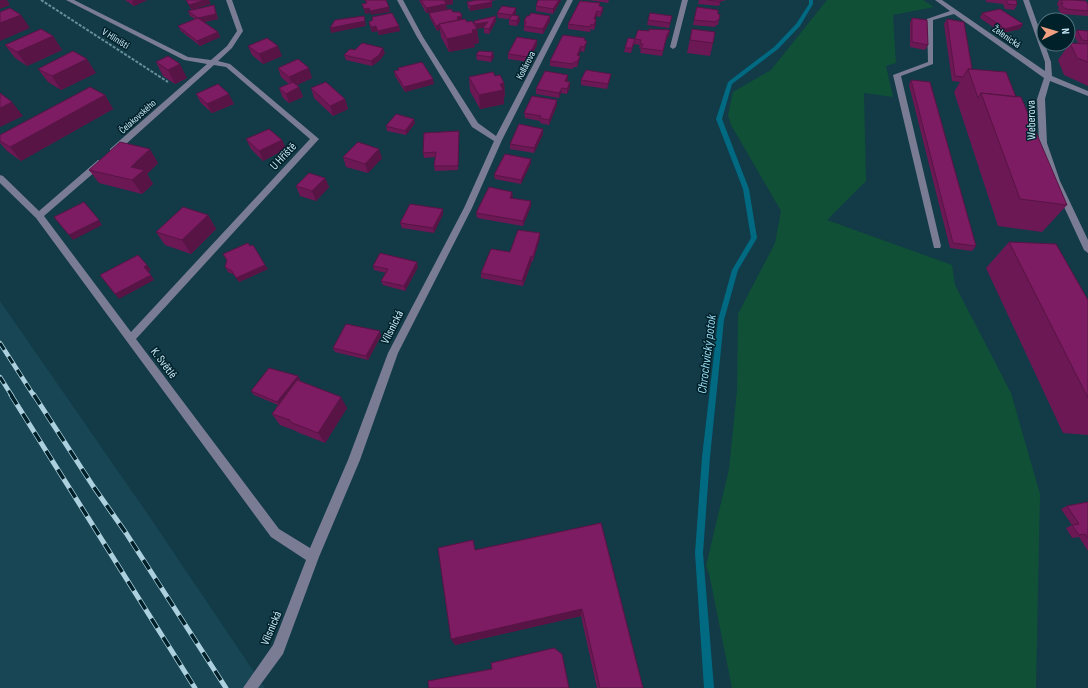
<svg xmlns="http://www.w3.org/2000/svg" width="1088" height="688" viewBox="0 0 1088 688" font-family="'Sofia Sans Condensed',sans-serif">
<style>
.built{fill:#184654}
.green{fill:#105037}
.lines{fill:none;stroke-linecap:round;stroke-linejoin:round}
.stream{fill:#006a83;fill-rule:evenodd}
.path{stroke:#688e9b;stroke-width:2;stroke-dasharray:3 1.5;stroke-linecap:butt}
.minor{fill:#7a7c94;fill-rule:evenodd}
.rail-far1-casing{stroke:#acd0de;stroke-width:4.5}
.rail-casing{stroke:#acd0de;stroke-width:5}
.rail-far1{stroke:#01212a;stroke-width:3;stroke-dasharray:8;stroke-linecap:butt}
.rail{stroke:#01212a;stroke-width:3.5;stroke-dasharray:11;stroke-linecap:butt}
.wall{fill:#6c1854}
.shaded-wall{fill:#581445}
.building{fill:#7d1c62;stroke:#581445}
.labels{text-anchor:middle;stroke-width:3;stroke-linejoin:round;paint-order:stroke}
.far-street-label{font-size:10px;fill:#c5e8f6;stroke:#01212a}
.street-label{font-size:12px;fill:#c5e8f6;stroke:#01212a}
.water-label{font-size:13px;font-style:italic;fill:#99daf0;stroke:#01212a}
</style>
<rect width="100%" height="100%" fill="#123a47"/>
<path class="built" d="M0 301 149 516 265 688H0Z"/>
<path class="green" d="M827 0H923L934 7 893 15 896 63 886 66 893 97 864 93 866 181 827 220 952 265 955 285 1011 393 1040 494 1036 688H732L709 573 706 566 729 469 737 390 738 314 775 243 781 211 731 125 728 115 733 92 771 70Z"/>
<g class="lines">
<path class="stream" d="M809 0H813V4L800 26 778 49 732 84 722 119 749 189 757 238 738 270 724 320 710 457 703 553 714 688H704L695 553 702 457 718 320 732 270 751 238 743 189 716 119 728 82 774 47 796 24 809 4Z"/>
<path class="path" d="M41 0 168 82"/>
<path class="minor" d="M66 0H74L188 57 211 60 227 46 237 31 226 0H232L243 31 232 48 218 61 230 64 319 139 136 339 279 529 310 548 348 460 388 353 464 208 494 141 472 127 417 37 397 0H403L423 37 478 123 496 136 567 0H573L502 140 472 208 398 353 360 460 319 557 283 654 258 688H243L273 645 306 560 271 537 36 218 0 183V175L3 176 39 211 98 160H104V164L44 216 131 332 310 139 226 67 214 65 116 153H110V149L207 64 184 60Z
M682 0H688L676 47 673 49 670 47Z
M935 0H942L1045 71V62L1023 0H1029L1051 62 1052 76 1088 91V96L1050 81 1045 99 1047 143 1060 181 1088 240V253L1084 250 1052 181 1039 143 1037 99 1044 78 954 14 933 20V64L901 76 941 246 940 248H934L893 75 928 62 927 19 950 11Z"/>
<defs>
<path id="rail-far1" d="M0 343 34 396
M0 377 12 396"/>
<path id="rail" d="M11 395 195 688
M34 395 93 486 126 533 226 688"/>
</defs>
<use href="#rail-far1" class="rail-far1-casing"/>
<use href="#rail" class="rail-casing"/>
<use href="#rail-far1" class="rail-far1"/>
<use href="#rail" class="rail"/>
</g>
<path class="wall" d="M125 0H147L134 6Z
M419 0H453V4L446 5 447 9 426 13Z
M477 0H496L491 1 492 7 470 11 468 7 467 2Z
M538 0H561L553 14 536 11V6Z
M589 0H609L608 3Z
M699 0H725L724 1H721L719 6 698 4Z
M986 0H1016L1017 5 1014 10 1005 9 1003 4 986 2Z
M1059 0H1073L1088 4V16L1062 14 1059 11 1058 9 1059 8 1057 4Z
M214 5 218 19 204 22 218 32 220 37 200 46 181 31 178 26 195 19 190 16 188 11Z
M600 6 603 7V11L600 17 597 16 595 19H596V24L594 30 591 29 590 32 568 29V24Z
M697 7 720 15 718 25H716L715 27 693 25Z
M516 8V13L514 15 520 21 517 26 509 25V19L498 18 497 13Z
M453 12 462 16V19L467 22 474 24V21H496L489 34 484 33V27L477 29 479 43 474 44 475 47 449 52 441 37 440 30 437 31 430 18 429 13Z
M982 13 1023 24 1020 29 1002 33 980 18Z
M672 16 669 28 647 25 648 20Z
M372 17 399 26 400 31 379 35 377 31 372 32 370 27 369 22 373 20Z
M912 18 928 45 925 50 910 47V23Z
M947 19 972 69 1016 97 1067 205 1042 232 998 226 954 92 960 82 952 81 944 24Z
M524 21H550L543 34 524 31Z
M692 29 713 43 710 56 687 53Z
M1077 30 1088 31V86L1064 75 1058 60 1070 43H1078L1074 35Z
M669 35 666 40 662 56 640 53 641 49 639 48 640 45 634 44 631 53 624 52 625 48 635 39Z
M53 36 62 50 27 66 15 58 5 45Z
M585 40 586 45 584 52 581 51 578 55 580 56 579 61 577 67H574L572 69 550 66V61Z
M537 45 528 62 508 59V54Z
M248 46 282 56 263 64 252 55Z
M355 50 385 53 380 60 372 66 346 60 344 55Z
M476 55 494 57 491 62 477 60Z
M156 62 187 78 175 84 163 76Z
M278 68 312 78 297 85 299 87 303 97 289 103 283 98 279 88 289 84 281 77Z
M398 68 434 84 405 92 395 76 394 71 398 70Z
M38 69 96 73 61 90 48 82Z
M495 76 504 83 505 97H504V104L480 109 470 91 469 77Z
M568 79 567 82 570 87 567 94 561 93 559 98 536 94V89Z
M610 79 607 89 581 85V80Z
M911 80 976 246 972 251 950 248 909 85Z
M311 88 345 99 348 109 333 116 314 98Z
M196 94 234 104 212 113 201 103Z
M105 95 113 109 21 161 7 151 0 143V135Z
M557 100V105L549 125 540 123V121L525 118 524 113Z
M415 123 406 135 387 131 386 126Z
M459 131V136L458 170 435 171 434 166 436 157 424 158 423 153Z
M543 134 534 153 510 149V144Z
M246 139 282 140 286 149 263 161 251 149Z
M343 157 382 158 368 173 346 167Z
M158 163 147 174 153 184 142 194 99 183 89 170Z
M531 163 521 184 495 179 494 175Z
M325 178 329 187 316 201 300 196 296 186Z
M513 197 512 198 531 206 523 226 477 218 476 213Z
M443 214 434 233 402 228 400 223Z
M208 215 216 229 191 254 165 245 156 232Z
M540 233V238L533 261H532L523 286 481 278V273L510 252Z
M1009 242 1088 300V435L1063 433 986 268Z
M250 246 268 269 239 282 235 275 228 272 225 267Z
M373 266 418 267 405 291 383 285 381 281 386 273 374 270Z
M381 336 368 360 335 352 333 348Z
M298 376 300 380V381L347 408 325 443 297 432 296 431 280 425 272 414 278 405 254 395 251 391Z
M1088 502V551L1079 537 1072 538 1066 528 1072 525 1061 509 1067 506Z
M601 523 643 688H597L581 616 455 645 451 639 476 550Z"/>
<path class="shaded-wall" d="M0 0H7L10 5 0 9Z
M134 0H147L134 6 132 1Z
M205 0H209L211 4 191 10 189 5Z
M444 0H453V4L446 5 447 9 426 13V8Z
M559 0H561L553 14V9Z
M492 2V7L470 11V6Z
M214 5 218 19 200 23 198 18Z
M389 7 390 12 371 15 370 11Z
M603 7V11L600 17 601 12Z
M369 8 370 13 365 14 364 9Z
M516 8V13L512 20V15Z
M597 11V16L593 23 594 19Z
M21 15 30 28 0 41V23Z
M462 16V21L439 25 457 17Z
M496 16V21L489 34V29Z
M519 16 520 21 517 26V21Z
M550 16V21L543 34V29Z
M596 19V24L594 30V25Z
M365 21 366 26 331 33 330 28Z
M488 22V27L477 29 479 43 474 44 475 47 449 52 447 39 476 29V24Z
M1023 24 1020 29 1002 33 1005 29Z
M439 25 440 30 437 31 436 26Z
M376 26 377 31 372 32 371 27Z
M399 26 400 31 379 35 378 31Z
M670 30 669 35 666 40 662 56 667 35Z
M218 32 220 37 200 46 197 41Z
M53 36 62 50 27 66 17 52Z
M635 39 634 44 631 53 632 48Z
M537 40V45L528 62V57Z
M587 41 586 45 584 52V47Z
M278 46 282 56 263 64 259 54Z
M581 46V51L576 60 577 55Z
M383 48 385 53 380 60 372 66 371 61Z
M493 52 494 57 491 62V57Z
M580 56 579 61 577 67V62Z
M87 59 96 73 61 90 52 76Z
M180 64 187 78 175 84 168 70Z
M309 68 312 78 293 87 289 77Z
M611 74 610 79 607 89 608 84Z
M568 75V79L565 86V81Z
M433 79 434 84 405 92 404 87Z
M570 82V87L567 94V89Z
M504 83 505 97H504V104L480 109 479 95 500 84Z
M299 87 303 97 289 103 286 94Z
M562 88 561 93 559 98V93Z
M229 94 234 104 212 113 207 104Z
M105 95 113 109 21 161 10 147Z
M345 99 348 109 333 116 330 106Z
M557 100V105L549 125V120Z
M12 102 23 116 0 127V108Z
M414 119 415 123 406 135 405 131Z
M543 129V134L534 153V148Z
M282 140 286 149 263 161 259 151Z
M150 149 158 163 147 174 153 184 142 194 132 180 131 167Z
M379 149 382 158 368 173 365 164Z
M531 159V163L521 184V180Z
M325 178 329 187 316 201 312 191Z
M512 192 513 197 510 203V198Z
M531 201V206L523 226V221Z
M443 209V214L434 233 433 228Z
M208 215 216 229 191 254 182 240Z
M99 220 102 225 73 240 69 235Z
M540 233V238L533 261V257Z
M531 256 532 261 523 286 522 281Z
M417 262 418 267 405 291 404 286Z
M147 265 151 270 148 272 144 267Z
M265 265 268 269 239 282 236 278Z
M151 275 154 280 119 299 115 294Z
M380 331 381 336 368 360 366 356Z
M298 376 300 380 280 406 277 402Z
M341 397 347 408 325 443 318 433Z
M582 609 581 616 455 645 451 639Z"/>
<path class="building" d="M186 0H205L189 5Z
M365 0H386L389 7 370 11 369 8 364 9 362 4 367 3Z
M421 0H446H444L446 4 426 8Z
M477 0H491L492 2 470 6 467 2Z
M538 0H559L553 9 536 6Z
M708 0H721L720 2Z
M1006 0H1016L1017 5 1008 4Z
M1061 0H1073L1086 1 1088 4V11L1066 9 1062 6 1061 4H1063Z
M580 1 600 3 599 6 603 7 601 12 597 11 594 19H596L594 25 591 24 590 27 568 24Z
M214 5 216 14 198 18 188 11Z
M502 6 516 8 512 15 497 13Z
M697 7 718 10V14L720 15 719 20H717L716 22 694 20Z
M10 8 21 15 0 23V12Z
M451 9 453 12H460L462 16 457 17 458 20 439 24V25L436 26 429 13Z
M1000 9 1023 24 1005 29 982 13Z
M392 13 399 26 378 31 376 26 371 27 369 22 373 20 372 17Z
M531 13 550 16 543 29 524 26 526 22 524 21 527 16H529Z
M650 13 672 16 670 23 648 20Z
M512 15 519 16 517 21 509 20Z
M364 16 365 21 330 28 335 20Z
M496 16 489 29 483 28 488 22 476 24 474 21Z
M198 18 218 32 197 41 178 26Z
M912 18 927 20 928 45 912 42Z
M465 19 467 22 472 21 477 29 472 30 473 33 447 39 439 24Z
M947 19 964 22 972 69H968L963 77 955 76Z
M41 29 53 36 17 52 5 45Z
M649 29 670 30 667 35 663 51 641 48 643 44H640L641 40 635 39 638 30 649 31Z
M692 29 715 32 713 43 690 40Z
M1077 30 1088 31V41L1082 40Z
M563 35 585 38 584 40 587 41 584 47 581 46 579 51 577 55 580 56 577 62H574L573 64 550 61Z
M517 37 537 40 528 57 508 54Z
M267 38 278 46 259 54 248 46Z
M628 38 635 39 632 48H625Z
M362 43 383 48 379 55 371 61 344 55 350 49 355 50Z
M1070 43 1088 44V62L1077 58Z
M73 51 87 59 52 76 38 69Z
M479 51 493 52 491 57 476 55Z
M168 56 180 64 168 70 156 62Z
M298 59 309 68 289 77 278 68Z
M422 62 433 79 404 87 394 71 399 70 398 68Z
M968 69 1006 72 1016 97 981 93 978 98Z
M586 70 611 74 608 84 581 80Z
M545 71 568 75 565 81 570 82 567 89 562 88 559 93 536 89Z
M493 72 495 76 500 75 504 83 500 84 503 90 479 95 469 77Z
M911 80 930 82 976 246 953 243Z
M293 82 299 87 286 94 279 88Z
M326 82 345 99 330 106 311 88Z
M218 84 229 94 207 104 196 94Z
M90 87 105 95 10 147 0 141V135Z
M0 93 12 102 0 108Z
M981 93 1021 97 1067 205 1020 199Z
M532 96 557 100 549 120 540 118 541 116 524 113Z
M396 114 414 119 405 131 386 126Z
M519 124 543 129 534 148 510 144Z
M269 129 282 140 259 151 246 139Z
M459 131 458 166H434L436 152 423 153 424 133Z
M120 142 150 149 131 167 144 170 132 180 89 170Z
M358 142 379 149 365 164 343 157Z
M505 154 531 159 521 180 494 175Z
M309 173 325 178 312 191 296 186Z
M489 187 512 192 510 198 531 201 523 221 476 213Z
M84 202 99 220 69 235 54 217Z
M410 204 443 209 433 228 400 223Z
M183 207 208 215 182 240 156 232Z
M518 230 540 233 533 257 531 256 522 281 481 273 491 249 510 252Z
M1009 242 1056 244 1088 300V398Z
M248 243 250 246 253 245 265 265 236 278 232 271 225 267 227 260 223 254Z
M380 253 417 262 404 286 381 281 388 269 373 266Z
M138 255 147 265 144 267 151 275 115 294 100 275Z
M346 324 380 331 366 356 333 348Z
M269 368 298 376 277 402 251 391Z
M297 380 341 397 318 433 290 422V420L272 414Z
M1088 502V538L1085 534 1079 535 1072 525 1079 524 1067 506Z
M601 523 643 688H600L582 609 451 639 438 548 473 540 475 550Z
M554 648 562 654 569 688H429L428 681 492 669 491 663Z"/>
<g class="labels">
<g class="far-street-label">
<text transform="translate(1007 36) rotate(35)" y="4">Želenická</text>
<text transform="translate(116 38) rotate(32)" y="4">V Hliništi</text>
<text transform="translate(525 65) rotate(-63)" y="4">Kollárova</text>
<text transform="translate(137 116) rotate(-42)" y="4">Čelakovského</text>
</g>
<g class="street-label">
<text transform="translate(1031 120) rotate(-91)" y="4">Weberova</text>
<text transform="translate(283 156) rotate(-47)" y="4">U Hřiště</text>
<text transform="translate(392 327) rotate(-63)" y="4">Vilsnická</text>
<text transform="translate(164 363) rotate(53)" y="4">K. Světlé</text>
<text transform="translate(271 628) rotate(-67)" y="4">Vilsnická</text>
</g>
<g class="water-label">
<text transform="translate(706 354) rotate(-83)" y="5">Chrochvický potok</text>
</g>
</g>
<g transform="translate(1056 32) rotate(85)"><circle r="19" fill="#01212a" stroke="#4f717c"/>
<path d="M0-3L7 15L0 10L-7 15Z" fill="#f2a080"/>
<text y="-6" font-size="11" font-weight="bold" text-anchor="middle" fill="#c5e8f6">N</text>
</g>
</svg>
